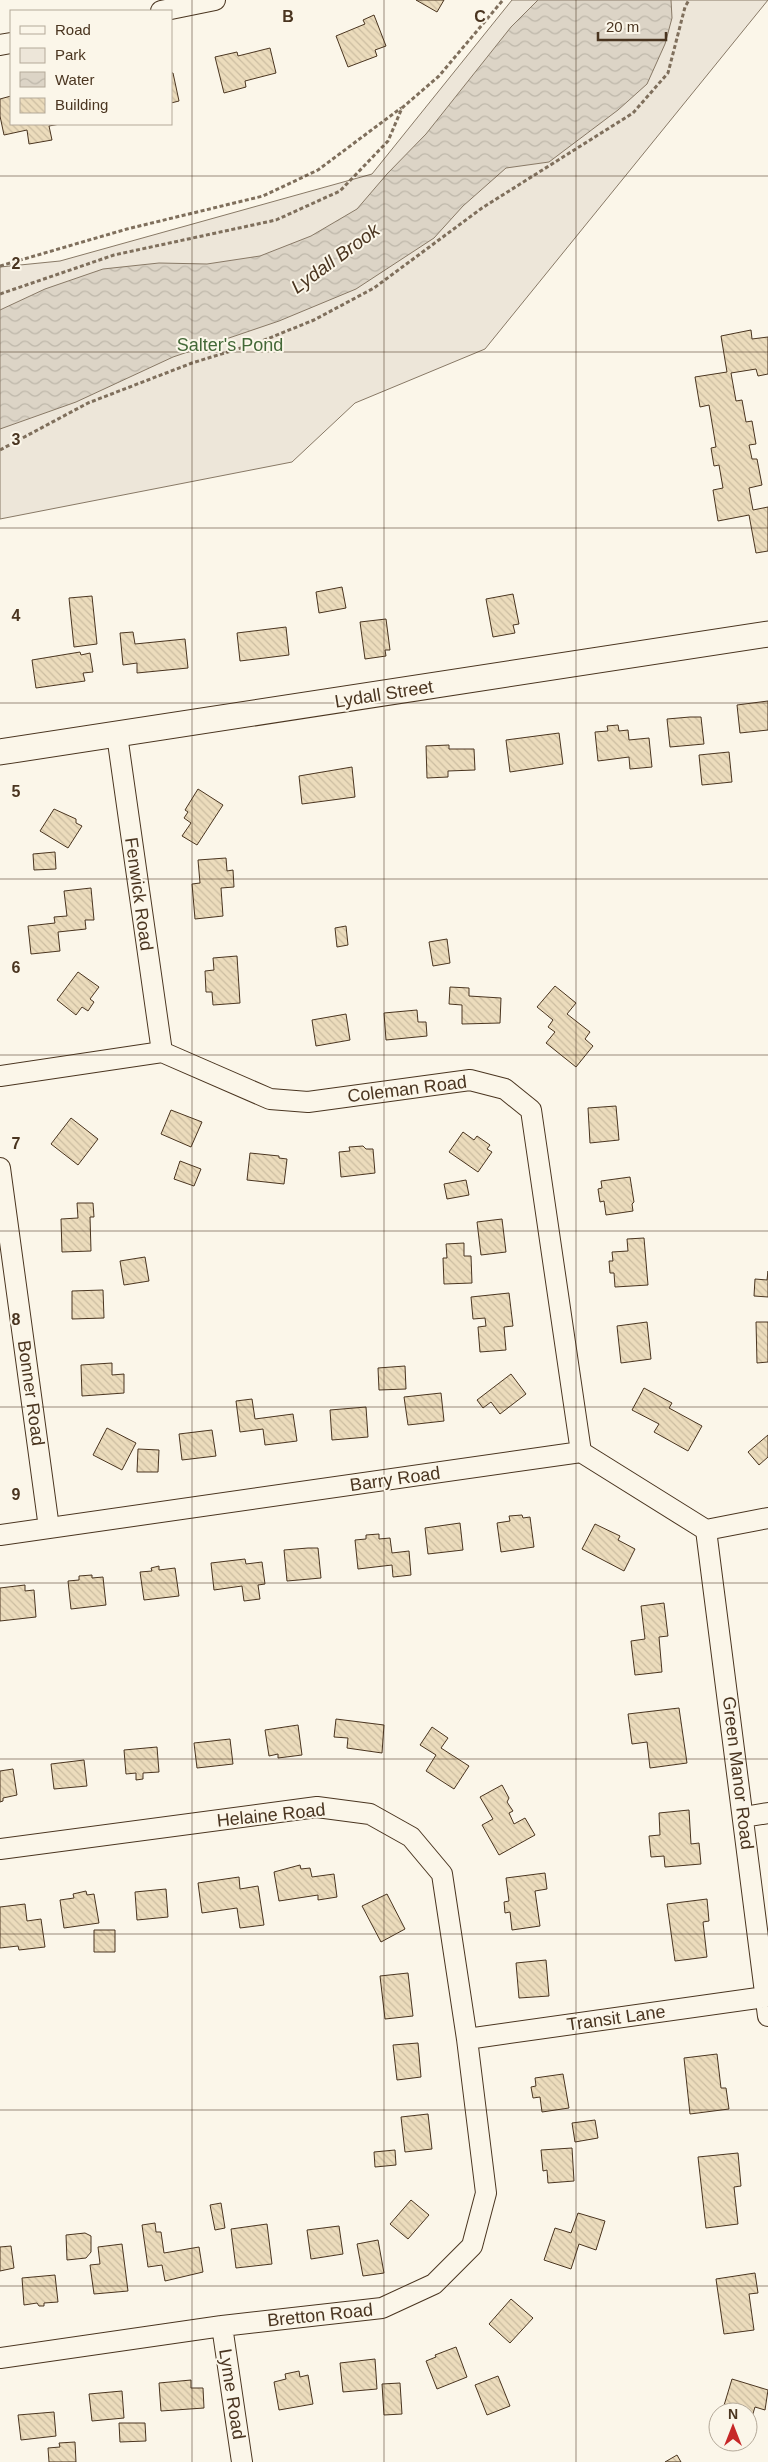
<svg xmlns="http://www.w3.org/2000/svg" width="768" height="2462" viewBox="0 0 768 2462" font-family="Arial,sans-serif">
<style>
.park{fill:#ede6d9;stroke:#887966}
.water{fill:url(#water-waves);stroke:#887966}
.building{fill:url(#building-back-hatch);stroke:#4a3520}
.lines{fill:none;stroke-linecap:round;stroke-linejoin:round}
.minor-casing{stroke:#4a3520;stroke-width:22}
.tertiary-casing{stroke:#4a3520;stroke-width:27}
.path{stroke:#7f6f5c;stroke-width:3;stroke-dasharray:4 2.5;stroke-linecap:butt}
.minor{stroke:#fbf6e9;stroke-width:20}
.tertiary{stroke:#fbf6e9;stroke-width:25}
.grid{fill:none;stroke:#4a3520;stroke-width:1;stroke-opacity:0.55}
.labels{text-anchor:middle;stroke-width:4;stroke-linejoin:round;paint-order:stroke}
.park-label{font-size:18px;fill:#436837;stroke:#fbf6e9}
.street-label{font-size:18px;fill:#4a3520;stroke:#fbf6e9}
.water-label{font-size:19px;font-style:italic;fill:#4a3520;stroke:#fbf6e9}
.grid-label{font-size:16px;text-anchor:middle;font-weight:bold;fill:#4a3520;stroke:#fbf6e9;stroke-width:4;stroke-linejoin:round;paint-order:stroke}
</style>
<defs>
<pattern id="water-waves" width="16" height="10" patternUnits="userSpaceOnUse" patternTransform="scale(1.25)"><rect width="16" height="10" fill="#dcd4c6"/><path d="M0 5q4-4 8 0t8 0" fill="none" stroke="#beb7aa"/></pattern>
<pattern id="building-back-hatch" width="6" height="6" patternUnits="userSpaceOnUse" patternTransform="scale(1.25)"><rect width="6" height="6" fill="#ecdcbc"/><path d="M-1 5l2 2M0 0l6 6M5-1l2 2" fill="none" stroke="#ccbda1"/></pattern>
</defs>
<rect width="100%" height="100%" fill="#fbf6e9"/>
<path class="park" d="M512 0H768L485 349 355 403 292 462 0 519V267L60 261 372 174Z"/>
<path class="water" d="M538 0H671L672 18 665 44 647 84 618 110 549 162 506 168 463 206 434 238 356 289 279 321 173 357 76 402 0 429V310L45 289 103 269 159 263 207 264 260 256 311 236 357 209 387 174 426 134 511 27Z"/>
<path class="building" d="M416 0H444L437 12Z
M374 15 386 46 375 50 377 56 348 67 336 36 365 24 363 20Z
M270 48 276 73 245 81 246 87 224 93 215 57 237 52 238 56Z
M171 73H173L179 101 171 103Z
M11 96V124H60L49 126 52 140 29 144 27 130 4 135 0 116V99Z
M751 330 752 339 768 337V374L758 376 756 369 731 373 736 401 742 400 746 422 752 421 756 444 749 445 752 459H757L762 485 749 488 753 510 768 507V551L756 553 749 515 718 521 713 490 723 488 719 465 714 466 711 448 716 447 709 405 700 407 695 377 727 372 721 336Z
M342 587 346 608 319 613 316 592Z
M513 594 519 624 513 625 515 633 493 637 486 599Z
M92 596 97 644 74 647 69 598Z
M386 619 390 650H385L386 656 365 659 360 622Z
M286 627 289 655 240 661 237 633Z
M133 632 135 644 185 639 188 668 137 673V663L123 665 120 633Z
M80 652 81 655 90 653 93 672 83 673 85 681 36 688 32 660Z
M768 701V730L740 733 737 705Z
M690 717H701L704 744 670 747 667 719Z
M618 725 619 731 628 730 629 740 649 738 652 767 630 769 629 757 598 761 595 732 608 731 607 726Z
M559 733 563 764 510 772 506 740Z
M449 745V749H474L475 770 448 771V777L427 778 426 746Z
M729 752 732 782 702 785 699 755Z
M352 767 355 797 302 804 299 776Z
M198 789 223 805 197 845 182 836 191 823 184 818 188 812 185 810Z
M54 809 76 819V823L82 826 68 848 40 831Z
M55 852 56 869 34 870 33 854Z
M226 858 227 871 233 870 234 887 221 888 223 916 195 919 192 884 200 883 198 860Z
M91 888 94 920H85L86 929 58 932 60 951 31 954 28 926 55 923 54 917 67 916 64 891Z
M346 926 348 945 337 947 335 928Z
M447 939 450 963 433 966 429 942Z
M237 956 240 1003 213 1005 212 992H206L205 971 214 970 213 958Z
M78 972 99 987 90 999 94 1002 88 1011 82 1007 76 1015 57 1000Z
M555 986 576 1003 567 1014 590 1032 585 1039 593 1046 576 1067 546 1043 555 1032 548 1027 553 1020 537 1007Z
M450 987 469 988V996L501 998 500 1023 462 1024V1005L449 1004Z
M417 1010 418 1022H426L427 1036 386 1040 384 1013Z
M346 1014 350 1040 316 1046 312 1020Z
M616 1106 619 1140 590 1143 588 1108Z
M171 1110 202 1122 191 1147 161 1134Z
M71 1118 98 1139 78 1165 51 1144Z
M463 1132 474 1140 477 1136 490 1145 487 1149 492 1152 478 1172 449 1152Z
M363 1146 366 1149H373L375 1173 341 1177 339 1152 350 1151 349 1147Z
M250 1153 279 1156V1158L287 1159 284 1184 247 1180Z
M180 1161 201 1169 194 1186 174 1179Z
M630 1177 634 1202 632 1204 633 1211 606 1215 604 1201 600 1202 598 1189 602 1188 601 1181Z
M466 1180 469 1195 447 1199 444 1184Z
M77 1203H93L94 1217H90L91 1251 62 1252 61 1219 78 1218Z
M502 1219 506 1252 481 1255 477 1222Z
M644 1238 648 1285 615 1287 614 1273H610L609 1261H613L612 1252 628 1251 627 1239Z
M464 1243V1256H471L472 1283 444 1284 443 1258H447L446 1244Z
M145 1257 149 1281 124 1285 120 1261Z
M768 1271V1297L754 1296 755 1279 767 1280Z
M103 1290 104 1318 72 1319V1291Z
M509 1293 513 1326 504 1327 506 1350 480 1352 478 1327 486 1326 485 1318 473 1319 471 1297Z
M647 1322 651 1359 621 1363 617 1326Z
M756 1322H768V1362L757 1363Z
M112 1363V1375L124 1374V1393L82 1396 81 1365Z
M405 1366 406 1389 379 1390 378 1368Z
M511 1374 526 1394 500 1414 491 1402 483 1408 477 1400Z
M644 1388 672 1403 669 1408 702 1426 688 1451 654 1432 659 1424 632 1410Z
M441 1393 444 1421 408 1425 404 1397Z
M252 1399 255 1419 293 1414 297 1441 265 1445 263 1429 240 1432 236 1401Z
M366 1407 368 1437 332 1440 330 1410Z
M107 1428 136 1443 122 1470 93 1455Z
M212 1430 216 1456 182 1460 179 1434Z
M768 1435V1457L759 1465 748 1452Z
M138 1449 159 1450 158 1472H137Z
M522 1515 523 1518 530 1517 534 1547 501 1552 497 1523 510 1521 509 1516Z
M460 1523 463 1550 428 1554 425 1528Z
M595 1524 620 1536 618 1540 635 1549 624 1571 582 1549Z
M379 1534V1539L390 1538 392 1553 409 1551 411 1575 393 1577 392 1565 358 1569 355 1540 366 1539V1535Z
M308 1548H318L321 1578 287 1581 284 1550Z
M245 1559 246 1564 262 1562 265 1584 258 1585 260 1599 244 1601 242 1586 214 1590 211 1563Z
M159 1566V1570L175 1568 179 1596 144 1600 140 1572 152 1571 151 1568Z
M92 1575V1578L103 1577 106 1605 71 1609 68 1581 79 1580V1576Z
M25 1585V1591L34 1590 36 1617 0 1621V1588Z
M664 1603 668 1636 659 1637 662 1672 635 1675 631 1641 645 1639 641 1606Z
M679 1708 687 1763 650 1768 647 1742 632 1744 628 1714Z
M336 1719 384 1725 382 1753 347 1748 348 1738 334 1737Z
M298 1725 302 1755 278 1758V1754L269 1756 265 1730Z
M432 1727 448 1738 441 1748 469 1766 454 1789 426 1771 436 1755 420 1745Z
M230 1739 233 1764 197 1768 194 1743Z
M157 1747 159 1772 143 1773V1779L136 1780V1773L126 1774 124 1750Z
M84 1760 87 1786 54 1789 51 1764Z
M13 1769 17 1795 3 1798V1801L0 1802V1771Z
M502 1785 509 1798 507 1802 513 1811 509 1813 514 1824 525 1818 535 1835 499 1855 482 1825 493 1819 480 1797Z
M689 1810 691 1844 699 1843 701 1864 665 1867 664 1856 651 1857 649 1836 660 1835 659 1813Z
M300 1865 301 1869 310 1868 312 1877 334 1874 337 1897 318 1900V1895L279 1901 274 1872Z
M545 1873 547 1889 535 1891 540 1926 512 1930 510 1912 505 1913 504 1902 509 1901 506 1878Z
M239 1877 240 1889 258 1886 264 1925 240 1928 237 1908 202 1913 198 1883Z
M166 1889 168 1917 137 1920 135 1892Z
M86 1891 87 1895 94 1894 99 1923 64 1928 60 1900 74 1898 73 1894Z
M387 1894 405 1929 381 1942 362 1906Z
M707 1899 709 1921 703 1922 707 1957 675 1961 667 1904Z
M25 1904 27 1921 41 1919 45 1947 19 1950 18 1946 0 1948V1907Z
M94 1930H115V1952H94Z
M546 1960 549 1996 519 1998 516 1963Z
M408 1973 413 2016 385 2019 380 1976Z
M418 2043 421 2077 397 2080 393 2045Z
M717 2054 721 2088H726L729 2109 690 2114 684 2058Z
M563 2074 569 2108 542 2112 540 2097 533 2098 531 2087 536 2086 535 2078Z
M428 2114 432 2149 405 2152 401 2117Z
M595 2120 598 2138 575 2142 572 2123Z
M572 2148 574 2181 548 2183 547 2170 543 2171 541 2150Z
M395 2150 396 2165 375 2167 374 2152Z
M738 2153 741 2186 734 2187 738 2224 706 2228 698 2157Z
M411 2200 429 2215 408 2239 390 2224Z
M221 2203 225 2228 215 2230 210 2205Z
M578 2213 605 2221 596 2250 579 2244 571 2269 544 2260 555 2228 571 2233Z
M155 2223 156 2232H161L164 2253 199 2247 203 2272 165 2281 162 2265 148 2267 142 2225Z
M267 2224 272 2264 236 2268 231 2229Z
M339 2226 343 2254 311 2259 307 2230Z
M85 2233 91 2236V2252L86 2258 67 2260 66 2235Z
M378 2240 384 2273 363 2276 357 2244Z
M122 2244 128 2291 94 2294 90 2265 100 2264 98 2247Z
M11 2246 14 2268 0 2271V2247Z
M755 2273 758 2293 749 2294 754 2330 724 2334 716 2279Z
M55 2275 58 2302 44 2303V2306H39L37 2303 24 2305 22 2278Z
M511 2299 533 2318 510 2343 489 2324Z
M456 2347 467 2377 437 2389 426 2361 436 2357 435 2355Z
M375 2359 377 2389 343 2392 340 2363Z
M299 2371 300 2377 308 2375 313 2404 279 2410 274 2382 286 2379 285 2374Z
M498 2376 510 2406 487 2415 475 2385Z
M732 2379 768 2390 765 2410 755 2407 748 2430V2412H722Z
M191 2380V2388H203L204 2408 161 2411 159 2383Z
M400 2383 402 2414 384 2415 382 2384Z
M122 2391 124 2418 92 2421 89 2394Z
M54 2412 56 2436 21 2440 18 2415Z
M119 2423H145L146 2441 120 2442Z
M75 2442 76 2462H49L48 2448 60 2447 59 2443Z
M677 2455 681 2462H665Z"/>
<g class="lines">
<defs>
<path id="minor" d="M161 11 215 0
M0 45 11 43
M117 735 162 1052
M0 1076 162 1052 270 1099 308 1102 470 1080 505 1089 531 1110 581 1452
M0 1168 49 1528
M706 1530 768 2016
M0 1535 581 1452 706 1530 768 1518
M744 1817 768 1813
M0 1849 317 1807 370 1814 411 1837 442 1874 467 2039 486 2193 472 2246 434 2284 382 2308 222 2326 0 2358
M467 2039 765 1997
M222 2326 242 2462"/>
<path id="tertiary" d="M0 752 768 634"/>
</defs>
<use href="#minor" class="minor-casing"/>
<use href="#tertiary" class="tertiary-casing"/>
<path class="path" d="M0 266 127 229 263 196 318 170 401 108
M0 294 114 255 276 220 340 191 388 141 402 108 439 76 503 0
M0 450 88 403 192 363 257 343 314 320 374 288 482 208 633 113 668 73 685 7 689 0"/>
<use href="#minor" class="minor"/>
<use href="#tertiary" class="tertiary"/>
</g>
<path class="grid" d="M192 0V2462M384 0V2462M576 0V2462M0 176H768M0 352H768M0 528H768M0 703H768M0 879H768M0 1055H768M0 1231H768M0 1407H768M0 1583H768M0 1759H768M0 1934H768M0 2110H768M0 2286H768"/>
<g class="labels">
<g class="park-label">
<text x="230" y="351">Salter's Pond</text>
</g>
<g class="street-label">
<text transform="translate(384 694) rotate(-9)" y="6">Lydall Street</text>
<text transform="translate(139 894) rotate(82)" y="6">Fenwick Road</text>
<text transform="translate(407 1089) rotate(-7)" y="6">Coleman Road</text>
<text transform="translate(31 1393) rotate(82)" y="6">Bonner Road</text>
<text transform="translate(395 1479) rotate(-8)" y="6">Barry Road</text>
<text transform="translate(738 1773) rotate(83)" y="6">Green Manor Road</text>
<text transform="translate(271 1815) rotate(-6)" y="6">Helaine Road</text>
<text transform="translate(616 2018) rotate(-8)" y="6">Transit Lane</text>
<text transform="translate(320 2315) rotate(-6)" y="6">Bretton Road</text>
<text transform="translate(232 2394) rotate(81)" y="6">Lyme Road</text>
</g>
<g class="water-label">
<text transform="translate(335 258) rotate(-36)" y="7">Lydall Brook</text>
</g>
</g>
<g class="grid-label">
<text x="288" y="22">B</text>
<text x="480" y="22">C</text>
<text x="16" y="269">2</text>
<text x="16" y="445">3</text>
<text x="16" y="621">4</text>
<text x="16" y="797">5</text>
<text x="16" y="973">6</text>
<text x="16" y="1149">7</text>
<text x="16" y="1325">8</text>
<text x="16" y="1500">9</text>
</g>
<rect x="10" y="10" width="162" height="115" fill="#fbf6e9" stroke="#b4a999"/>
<rect x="20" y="26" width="25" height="8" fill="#fbf6e9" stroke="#b4a999"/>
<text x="55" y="35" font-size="15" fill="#4a3520">Road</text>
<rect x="20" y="48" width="25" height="15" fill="#ede6d9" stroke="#b4a999"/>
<text x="55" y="60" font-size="15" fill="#4a3520">Park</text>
<rect x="20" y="72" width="25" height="15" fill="url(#water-waves)" stroke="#b4a999"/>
<text x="55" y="85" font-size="15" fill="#4a3520">Water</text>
<rect x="20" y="98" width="25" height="15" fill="url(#building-back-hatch)" stroke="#b4a999"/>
<text x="55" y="110" font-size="15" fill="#4a3520">Building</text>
<g transform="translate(733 2427)"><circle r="24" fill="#fbf6e9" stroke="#b4a999"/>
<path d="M0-4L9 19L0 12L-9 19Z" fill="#c62828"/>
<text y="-8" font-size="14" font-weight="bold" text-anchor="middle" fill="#4a3520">N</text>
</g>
<path d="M598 32v8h68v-8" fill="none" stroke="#4a3520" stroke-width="2.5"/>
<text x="606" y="32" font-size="15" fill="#4a3520" stroke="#fbf6e9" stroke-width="4" paint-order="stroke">20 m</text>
</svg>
